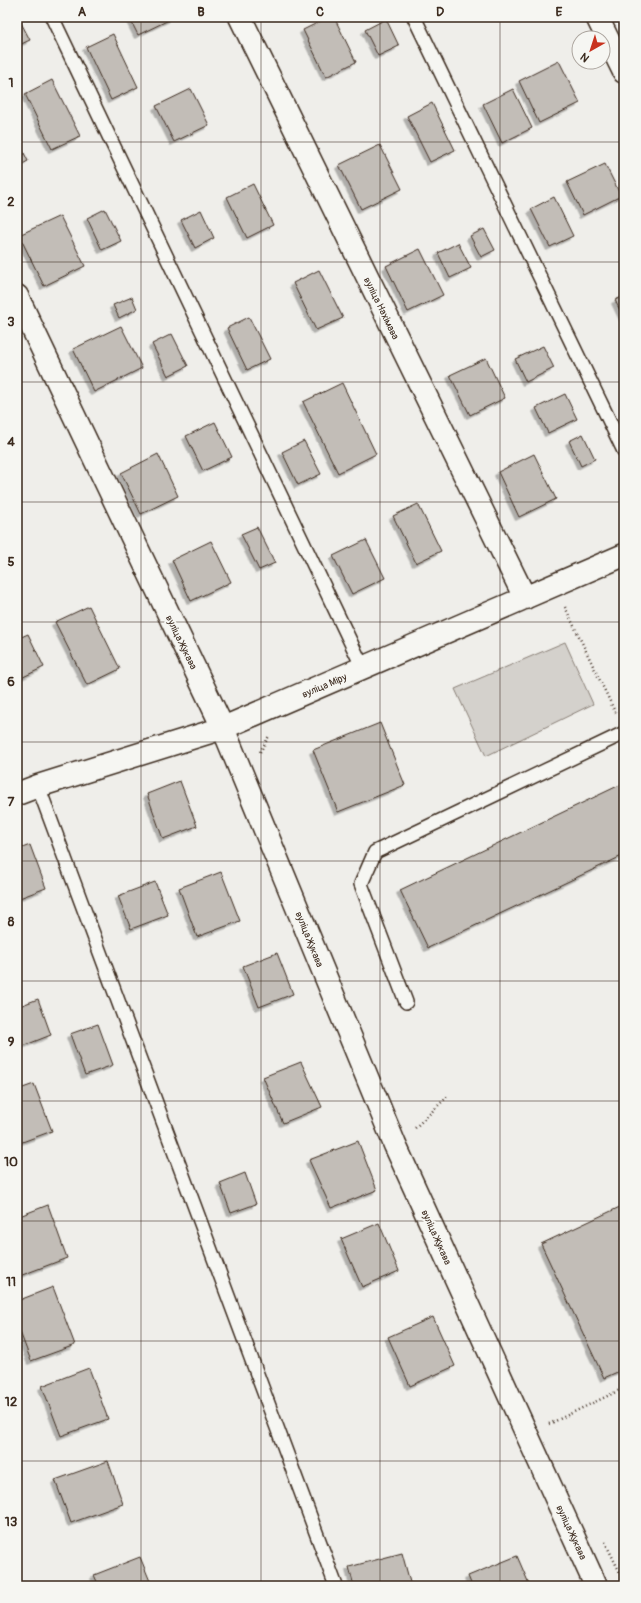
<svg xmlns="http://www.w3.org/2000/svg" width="641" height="1603" viewBox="0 0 641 1603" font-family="Pangolin,sans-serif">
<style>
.pitch{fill:#d4d1cc;stroke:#887e75}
.building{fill:#c2bdb7;stroke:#3b2a1e;filter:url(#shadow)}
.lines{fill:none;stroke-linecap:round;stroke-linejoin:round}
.lane-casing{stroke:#3b2a1e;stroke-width:16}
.street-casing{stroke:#3b2a1e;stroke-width:25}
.path{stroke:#3b2a1e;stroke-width:2.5;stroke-dasharray:1 3;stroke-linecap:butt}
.lane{stroke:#f6f6f2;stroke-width:13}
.street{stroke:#f6f6f2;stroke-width:22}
.grid{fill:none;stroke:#3b2a1e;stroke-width:1;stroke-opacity:0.55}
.labels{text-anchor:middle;stroke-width:4;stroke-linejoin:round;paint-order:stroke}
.street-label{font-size:10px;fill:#3b2a1e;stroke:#f6f6f2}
.neatline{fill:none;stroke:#3b2a1e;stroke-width:1.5}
.grid-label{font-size:13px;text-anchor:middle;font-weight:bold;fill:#3b2a1e}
</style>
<defs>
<filter id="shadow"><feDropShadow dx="-3.5" dy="3.5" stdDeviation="0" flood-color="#0004"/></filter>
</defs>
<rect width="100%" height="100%" fill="#efeeea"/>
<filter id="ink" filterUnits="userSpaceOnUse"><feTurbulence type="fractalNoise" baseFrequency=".025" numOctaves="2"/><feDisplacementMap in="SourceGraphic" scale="8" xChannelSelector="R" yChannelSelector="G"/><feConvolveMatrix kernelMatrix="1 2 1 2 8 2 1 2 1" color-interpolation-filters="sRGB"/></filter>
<g filter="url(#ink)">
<path class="pitch" d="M565 642 593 704 486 756 455 689Z"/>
<path class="building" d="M17 17H18L30 40 17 46Z
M129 17H172L173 18 138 35Z
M329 17H334L356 62 326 77 303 30Z
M386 19 399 46 378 56 365 30Z
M113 34 138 87 111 100 86 47Z
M559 61 580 103 539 123 519 81Z
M52 80 80 136 52 149 25 94Z
M191 89 209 125 174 142 156 106Z
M513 89 532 128 502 143 483 104Z
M432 103 455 150 430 162 407 116Z
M17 139 28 161 17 167Z
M380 145 402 189 361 209 339 165Z
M605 164 621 196 583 215 567 182Z
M253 184 273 225 247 238 227 197Z
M554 197 573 236 550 247 531 209Z
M105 209 121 241 102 250 87 218Z
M201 210 214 238 195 248 181 220Z
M60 216 85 266 44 286 19 235Z
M484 229 495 250 481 257 470 236Z
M458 243 471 268 450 278 438 253Z
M420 249 443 295 408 312 386 266Z
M319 270 343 318 316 330 293 283Z
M624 296V319L615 300Z
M132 297 137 309 119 318 113 305Z
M249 317 270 359 247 370 227 328Z
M121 326 142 368 94 392 73 349Z
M172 334 188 366 168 376 152 344Z
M543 346 554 368 526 382 515 359Z
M486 358 505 398 470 415 450 375Z
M342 383 376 454 338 473 303 402Z
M565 394 577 419 548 433 536 408Z
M215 422 232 457 203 471 186 436Z
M583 434 595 459 581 466 569 441Z
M304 441 321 474 298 485 282 452Z
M158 454 178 496 141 514 121 473Z
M534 454 556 499 519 517 498 472Z
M418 504 441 551 416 563 393 516Z
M257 527 275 563 259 570 241 534Z
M366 540 385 578 352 594 333 556Z
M211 541 231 582 191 601 172 560Z
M89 606 120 669 87 685 55 622Z
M28 634 44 667 17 680V639Z
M380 723 405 785 338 812 313 750Z
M180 781 197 826 163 839 147 794Z
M624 783V855L428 948 400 890Z
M30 845 46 888 17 899V850Z
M221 872 240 921 197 937 179 888Z
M155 882 168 915 131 929 118 896Z
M277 953 293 994 259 1007 243 966Z
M38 999 51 1035 18 1048 17 1007Z
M98 1024 113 1065 85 1075 70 1034Z
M301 1062 322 1107 283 1123 263 1077Z
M34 1084 52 1131 17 1144V1090Z
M358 1141 377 1190 331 1208 309 1160Z
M245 1173 256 1204 231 1213 220 1183Z
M48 1205 67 1258 17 1277V1217Z
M624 1205V1369L604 1378 541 1244Z
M379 1223 399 1271 362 1287 341 1239Z
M53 1287 75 1345 31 1361 17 1324V1301Z
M433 1317 455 1366 410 1386 388 1337Z
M89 1368 108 1419 61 1436 42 1386Z
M108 1461 123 1504 71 1523 55 1480Z
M402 1553 411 1586H354L349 1567Z
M517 1556 530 1586H472L468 1576Z
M140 1557 152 1586H99L94 1575Z"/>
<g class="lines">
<defs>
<path id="lane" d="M52 17 363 668
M414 17 624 451
M38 786 336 1586
M406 1002 361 884 375 852 624 733"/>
<path id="street" d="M240 17 525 598
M597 17 624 72
M17 296 223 728 395 1145 596 1586
M17 794 38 786 223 728 624 555"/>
</defs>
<use href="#lane" class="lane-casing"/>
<use href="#street" class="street-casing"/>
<path class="path" d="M565 607 616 714
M260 752 269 736
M415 1128 448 1096
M549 1424 624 1388
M605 1542 624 1581"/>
<use href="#lane" class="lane"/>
<use href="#street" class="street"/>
</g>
</g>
<path class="grid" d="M141 17V1586M261 17V1586M380 17V1586M500 17V1586M17 142H624M17 262H624M17 382H624M17 502H624M17 622H624M17 742H624M17 861H624M17 981H624M17 1101H624M17 1221H624M17 1341H624M17 1461H624"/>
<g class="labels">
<g class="street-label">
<text transform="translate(382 308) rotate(64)" y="4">вуліца Нахімава</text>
<text transform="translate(182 642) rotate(64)" y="4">вуліца Жукава</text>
<text transform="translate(324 685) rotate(-23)" y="4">вуліца Міру</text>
<text transform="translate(310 939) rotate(68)" y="4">вуліца Жукава</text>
<text transform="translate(437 1237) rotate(66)" y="4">вуліца Жукава</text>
<text transform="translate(572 1532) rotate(65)" y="4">вуліца Жукава</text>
</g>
</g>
<rect width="641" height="1603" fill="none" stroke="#f6f6f2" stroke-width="44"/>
<g transform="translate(591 50) rotate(219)"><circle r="19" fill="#f6f6f2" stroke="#aba49d"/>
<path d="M0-3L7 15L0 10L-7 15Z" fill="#c8321e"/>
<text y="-6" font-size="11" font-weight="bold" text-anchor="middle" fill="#3b2a1e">N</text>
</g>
<rect x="22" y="22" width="597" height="1559" class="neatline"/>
<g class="grid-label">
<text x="82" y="16">A</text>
<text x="201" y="16">B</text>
<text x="320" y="16">C</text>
<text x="440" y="16">D</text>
<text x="559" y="16">E</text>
<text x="11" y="87">1</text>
<text x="11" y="206">2</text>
<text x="11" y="326">3</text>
<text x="11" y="446">4</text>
<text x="11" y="566">5</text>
<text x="11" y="686">6</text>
<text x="11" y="806">7</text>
<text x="11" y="926">8</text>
<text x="11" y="1046">9</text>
<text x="11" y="1166">10</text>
<text x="11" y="1286">11</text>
<text x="11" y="1406">12</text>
<text x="11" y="1526">13</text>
</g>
</svg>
